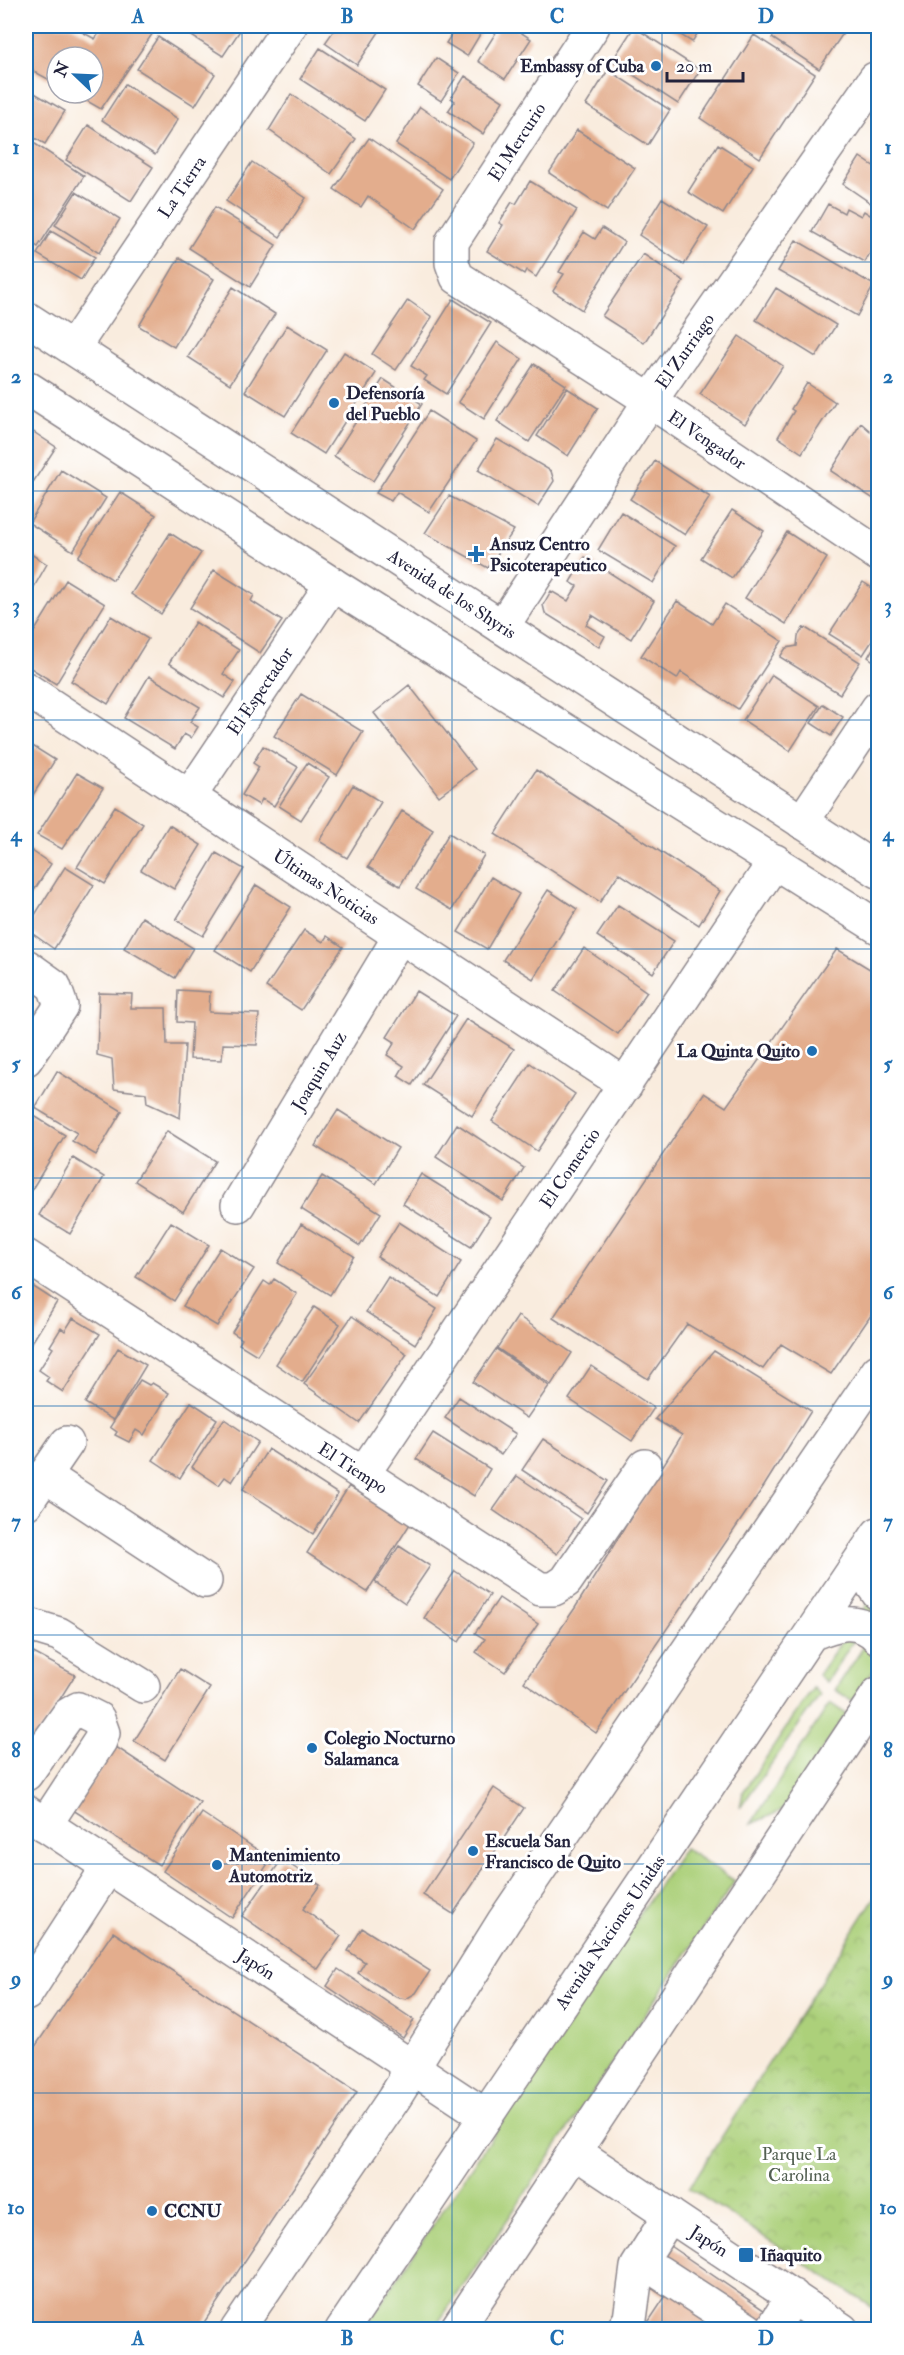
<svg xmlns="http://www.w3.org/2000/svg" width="904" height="2355" viewBox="0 0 904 2355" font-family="'IM FELL Double Pica',serif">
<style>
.green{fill:#acd07a;stroke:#67795a;stroke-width:1.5}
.park{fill:url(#park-crowns);stroke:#67795a;stroke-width:1.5}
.building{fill:#e3ad8d}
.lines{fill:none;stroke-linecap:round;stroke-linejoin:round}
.minor-casing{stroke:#8e878c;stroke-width:36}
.major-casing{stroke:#8e878c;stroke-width:36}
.minor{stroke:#fff;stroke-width:33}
.major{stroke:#fff;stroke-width:33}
.grid{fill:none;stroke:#1f6fb2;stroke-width:1.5;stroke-opacity:0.55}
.poi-dot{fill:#1f6fb2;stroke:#fff;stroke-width:2}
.labels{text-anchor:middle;stroke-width:6;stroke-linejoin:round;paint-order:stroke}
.poi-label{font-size:18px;font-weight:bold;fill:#22223b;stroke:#fff;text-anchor:start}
.street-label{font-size:18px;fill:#22223b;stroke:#fff}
.park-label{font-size:18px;fill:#525f51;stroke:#fff}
.neatline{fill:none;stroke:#1f6fb2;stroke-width:2}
.grid-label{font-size:20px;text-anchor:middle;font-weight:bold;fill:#1f6fb2}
</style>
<defs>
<pattern id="park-crowns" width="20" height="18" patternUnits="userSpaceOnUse" patternTransform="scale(1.5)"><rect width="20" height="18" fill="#acd07a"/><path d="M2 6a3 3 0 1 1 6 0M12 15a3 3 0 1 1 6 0" fill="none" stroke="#94b26a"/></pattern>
</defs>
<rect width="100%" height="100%" fill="#fff"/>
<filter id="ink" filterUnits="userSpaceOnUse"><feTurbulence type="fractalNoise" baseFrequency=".0167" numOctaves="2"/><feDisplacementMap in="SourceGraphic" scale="12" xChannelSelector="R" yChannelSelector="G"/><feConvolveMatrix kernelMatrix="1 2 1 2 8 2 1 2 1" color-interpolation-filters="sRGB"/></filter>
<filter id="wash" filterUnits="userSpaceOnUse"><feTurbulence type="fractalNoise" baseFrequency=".008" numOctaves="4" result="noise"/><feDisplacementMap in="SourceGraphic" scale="24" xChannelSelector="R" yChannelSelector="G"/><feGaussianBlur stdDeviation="1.35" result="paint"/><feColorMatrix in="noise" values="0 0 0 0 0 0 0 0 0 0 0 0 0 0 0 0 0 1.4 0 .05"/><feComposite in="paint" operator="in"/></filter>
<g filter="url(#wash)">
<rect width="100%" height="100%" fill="#f9ecde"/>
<path class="green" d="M878 1589V1604L826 1682 818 1675Z
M878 1625V1663L853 1701 835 1690Z
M813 1688 820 1695 740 1808 743 1792Z
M830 1703 846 1714 783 1810 751 1824Z
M684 1848 735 1881 434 2329 363 2330Z"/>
<path class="park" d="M878 1892V2311L689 2188Z"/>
<g id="blocks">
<path class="building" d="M33 26H71L95 39 104 26 157 27 101 109 73 93H93V57H57V84L26 67V37Z
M176 26H243L223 56Z
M337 26H383L357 65 325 43Z
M457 26H485L467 56 446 43Z
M500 26H511L531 39 505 79 478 61Z
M666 26H702L692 42Z
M781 26H848L819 69 772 38Z
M634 27 700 70 678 104 612 61Z
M754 35 815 74 760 158 700 118Z
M158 37 215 74 195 106 137 69Z
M320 48 385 90 365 121 300 79Z
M436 58 459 73 441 101 418 86Z
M608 70 670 110 648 145 586 105Z
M465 76 503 101 483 134 448 111 455 101 451 98Z
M125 84 178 119 155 155 102 120Z
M26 88 65 111 45 144 26 133Z
M291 94 356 139 331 174 269 130Z
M420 107 473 143 449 179 396 144Z
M88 125 153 167 131 201 66 160Z
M577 130 635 168 607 211 549 173Z
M369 138 443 189 415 229 368 196 361 207 334 189Z
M29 140 84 176 38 247 26 239V145Z
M718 144 753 166 723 214 688 192Z
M860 157 878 169V208L843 184Z
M252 162 306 198 280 237 226 201Z
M530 181 577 210 536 277 526 270 524 274 487 251 503 225 499 223 512 202 516 204Z
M76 192 120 219 99 253 55 225Z
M662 198 708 227 684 265 639 235Z
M828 204 844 213 846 208 861 216 864 211 878 220V238L865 262 812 232Z
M215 207 276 245 250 287 189 248Z
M602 228 624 242 582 310 553 291 564 274 559 272 584 232 595 239Z
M51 231 95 257 81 280 37 254Z
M796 240 874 285 857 316 778 271Z
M643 254 684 281 644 343 602 316Z
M179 258 214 279 174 347 139 326Z
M233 287 275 314 230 384 188 357Z
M776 288 836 325 816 357 756 320Z
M453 299 491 323 446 394 424 380 427 376 411 366Z
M408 300 432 317 396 370 372 354Z
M287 325 327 350 285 416 245 391Z
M739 336 783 366 745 424 700 394Z
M497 342 522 359 484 419 458 402Z
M344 352 376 373 324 454 291 433Z
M534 364 566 385 529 442 497 421Z
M383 379 422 404 373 481 334 456Z
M807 383 835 402 802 453 778 437 794 411 791 409Z
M567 388 598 408 568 456 537 436Z
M429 411 476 441 429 512 397 492 391 501 376 493Z
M861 423 878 438V494L875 500 831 471Z
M26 427 56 447 26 493Z
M497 439 551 471 554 481 538 506 478 470Z
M655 461 710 497 685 535 630 499Z
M61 470 106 498 73 551 29 523Z
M120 492 156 515 113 580 78 557Z
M449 496 514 530 488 568 425 533Z
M732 510 764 531 732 578 701 558Z
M621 512 675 546 653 583 598 550Z
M787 532 827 558 786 624 745 598Z
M170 533 201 553 161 614 131 594Z
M26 551 47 564 26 601Z
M585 557 654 601 631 639 592 615 586 625 605 636 599 647 545 613 543 605 551 591 568 601 577 586 570 582Z
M214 570 254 595 251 601 282 621 260 653 190 608Z
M66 580 105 604 56 684 26 665V645Z
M863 582 878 592V632L863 655 829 634Z
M677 601 712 624 725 604 782 641 738 709 681 672 677 679 641 656Z
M111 616 148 639 108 704 71 681Z
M195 622 239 650 223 674 235 682 224 698 169 663Z
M804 627 860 662 840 694 780 657 786 648 797 646 798 636Z
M878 640V664L868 657Z
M772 675 819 706 790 751 743 720Z
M149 676 200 707 190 722 198 727 191 738 184 734 175 749 124 718Z
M409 685 475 769 439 796 374 713Z
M301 694 363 732 337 775 274 736Z
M823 704 843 717 831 736 811 723Z
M31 745 55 760 26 806V753Z
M263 746 298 767 274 806 262 799 259 805 242 795 259 767 253 763Z
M307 763 329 777 301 820 279 806Z
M536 770 720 891 699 925 619 873 600 902 495 834Z
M77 773 103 788 62 849 37 835Z
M353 785 381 802 347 858 319 841Z
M115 806 143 824 105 884 77 867Z
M402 811 433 830 400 886 368 867Z
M169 825 201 845 174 889 141 870Z
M449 833 484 855 452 910 416 889Z
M26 847 51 864 26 903Z
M216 853 244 869 203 936 176 920Z
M65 867 94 885 54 949 26 929Z
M491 877 519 894 487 949 458 932Z
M256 885 291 907 250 972 215 950Z
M548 890 577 909 533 979 503 960Z
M618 905 674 941 653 973 597 936Z
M142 917 193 948 175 978 124 948Z
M304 930 323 942 327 936 343 947 301 1010 266 987Z
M584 948 647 992 618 1034 555 991Z
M837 949 878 974V1305L831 1374 781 1344 763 1369 687 1324 648 1379 553 1318 704 1093 726 1107Z
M178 990 210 992 209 1012 259 1014 257 1045 223 1044 222 1060 190 1059 192 1023 177 1022Z
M416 991 456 1016 412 1085 398 1076 404 1066 387 1055 395 1042 387 1037Z
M99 993 132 994 131 1008H166L167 1045H185L180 1118 147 1103 146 1093 114 1089 112 1059 97 1055Z
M466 1019 514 1049 472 1116 423 1085Z
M530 1063 575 1094 537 1151 492 1121Z
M57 1071 122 1111 96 1155 72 1141 77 1133 35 1108Z
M338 1110 398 1148 376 1184 315 1146Z
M31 1114 65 1135 26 1199V1122Z
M457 1124 524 1168 503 1201 436 1157Z
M167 1131 215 1161 183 1212 135 1181Z
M73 1158 104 1177 70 1234 39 1215Z
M421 1174 490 1217 471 1247 403 1204Z
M322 1176 381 1213 360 1246 301 1209Z
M171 1222 209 1245 174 1301 136 1277Z
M399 1222 461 1262 439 1297 377 1257Z
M301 1224 354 1256 330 1295 278 1263Z
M220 1248 254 1269 217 1326 183 1306Z
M388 1277 437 1309 415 1344 366 1312Z
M274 1279 297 1294 257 1355 239 1344 242 1339 232 1332 264 1281 270 1285Z
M26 1282 57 1302 26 1352Z
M314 1307 340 1324 302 1382 276 1364Z
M352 1316 407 1354 359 1423 304 1384Z
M518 1316 572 1353 551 1385 497 1348Z
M73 1318 100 1334 63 1392 46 1381 49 1377 39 1370 53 1348 50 1346 61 1328 65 1331Z
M118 1348 146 1365 113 1420 85 1403Z
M496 1349 549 1386 527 1418 473 1382Z
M714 1351 811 1411 764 1486 596 1733 524 1682 575 1608 682 1435 655 1419Z
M591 1366 654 1408 632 1441 569 1399Z
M140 1380 149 1385 152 1383 169 1393 144 1435 136 1430 129 1442 115 1435 117 1432 110 1427Z
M459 1397 516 1434 501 1455 445 1418Z
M191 1402 217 1419 180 1478 153 1460Z
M224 1419 258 1442 232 1482 225 1477 219 1485 192 1467Z
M433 1433 490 1469 474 1496 416 1459Z
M543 1439 608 1481 587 1513 522 1470Z
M268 1449 338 1494 313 1534 243 1489Z
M517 1476 581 1519 557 1554 493 1510Z
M349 1486 410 1524 367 1592 307 1553Z
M399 1546 430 1566 405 1603 375 1582Z
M455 1571 490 1595 459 1642 424 1618Z
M499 1598 538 1624 505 1672 476 1652 485 1639 475 1633Z
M26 1649 75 1675 26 1753Z
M180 1669 210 1688 165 1760 134 1741Z
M116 1747 200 1802 159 1865 73 1810Z
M494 1788 524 1808 453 1914 423 1895Z
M202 1813 271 1859 232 1918 163 1871Z
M282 1859 320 1885 303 1909 341 1936 318 1969 242 1916Z
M362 1928 430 1971 416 1993 406 1999 396 1997 358 1973 365 1962 348 1951Z
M113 1932 357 2092 199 2330H26V2060Z
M338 1969 414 2020 403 2038 327 1986Z
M667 2244 793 2330H643L665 2297 636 2278Z"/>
</g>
</g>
<g filter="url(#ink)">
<use href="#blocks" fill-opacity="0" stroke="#8e878c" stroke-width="1.5"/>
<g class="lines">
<defs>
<path id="minor" d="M593 26 452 242V263L457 277 640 394 878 554
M73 348 290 26
M502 627 650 401 875 79
M26 689 626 1085
M189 797 332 584
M802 822 878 708
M26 966 54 986 61 1006 26 1059
M238 1205 400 936
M26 1256 540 1589H554L566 1581 645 1466
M363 1474 775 861
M44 1475 205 1581
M26 1503 67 1443
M26 1624 59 1634 143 1686
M26 1774 68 1715 78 1709 98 1719 103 1733 100 1741 45 1825
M26 1812 486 2116
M26 1994 108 1867
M419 2073V2057L504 1921 878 1371
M575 2152 842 2330
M659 2272 748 2330
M237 2330 395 2097 405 2081V2063
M623 2330 630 2319 637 2267 670 2215
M772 2330 793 2296"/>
<path id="major" d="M26 318 878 871
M26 387 332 584 878 927
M876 1542C867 1560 864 1576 878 1593
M811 1634C835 1624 858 1616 878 1637
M342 2330 878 1534
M456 2330 878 1694"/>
</defs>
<use href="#minor" class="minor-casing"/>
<use href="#major" class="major-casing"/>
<use href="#minor" class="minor"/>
<use href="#major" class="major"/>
</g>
</g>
<path class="grid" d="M242 26V2330M452 26V2330M662 26V2330M26 262H878M26 491H878M26 720H878M26 949H878M26 1178H878M26 1406H878M26 1635H878M26 1864H878M26 2093H878"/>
<g class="poi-dot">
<circle cx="656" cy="66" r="6"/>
<circle cx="334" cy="403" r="6"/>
<path d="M473 545h6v6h6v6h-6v6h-6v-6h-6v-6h6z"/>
<circle cx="812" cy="1051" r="6"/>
<circle cx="312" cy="1748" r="6"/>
<circle cx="473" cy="1851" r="6"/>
<circle cx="217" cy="1865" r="6"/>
<circle cx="152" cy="2211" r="6"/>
<rect x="738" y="2247" width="16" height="16" rx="3"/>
</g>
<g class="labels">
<g class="poi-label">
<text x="644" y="72" text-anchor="end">Embassy of Cuba</text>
<text x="346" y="399">Defensoría<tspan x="346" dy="21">del Pueblo</tspan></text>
<text x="490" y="550">Ansuz Centro<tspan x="490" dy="21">Psicoterapeutico</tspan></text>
<text x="800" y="1057" text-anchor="end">La Quinta Quito</text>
<text x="324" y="1744">Colegio Nocturno<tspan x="324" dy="21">Salamanca</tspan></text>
<text x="485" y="1847">Escuela San<tspan x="485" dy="21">Francisco de Quito</tspan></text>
<text x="229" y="1861">Mantenimiento<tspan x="229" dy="21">Automotriz</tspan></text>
<text x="164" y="2217">CCNU</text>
<text x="760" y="2261">Iñaquito</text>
</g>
<g class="street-label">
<text transform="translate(517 142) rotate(-57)" y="6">El Mercurio</text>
<text transform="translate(182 187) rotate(-56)" y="6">La Tierra</text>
<text transform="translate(685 351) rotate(-55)" y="6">El Zurriago</text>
<text transform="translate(707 440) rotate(34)" y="6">El Vengador</text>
<text transform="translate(452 594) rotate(33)" y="6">Avenida de los Shyris</text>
<text transform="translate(260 691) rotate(-56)" y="6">El Espectador</text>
<text transform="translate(326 887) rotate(33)" y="6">Últimas Noticias</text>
<text transform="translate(319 1071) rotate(-59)" y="6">Joaquin Auz</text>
<text transform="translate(570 1168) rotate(-56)" y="6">El Comercio</text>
<text transform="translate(353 1468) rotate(33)" y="6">El Tiempo</text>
<text transform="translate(610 1932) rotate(-56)" y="6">Avenida Naciones Unidas</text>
<text transform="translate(256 1964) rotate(33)" y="6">Japón</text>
<text transform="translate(709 2241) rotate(33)" y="6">Japón</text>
</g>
<g class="park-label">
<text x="799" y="2160">Parque La<tspan x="799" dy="21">Carolina</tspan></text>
</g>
</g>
<rect width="904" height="2355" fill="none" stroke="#fff" stroke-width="66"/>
<g transform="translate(75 75) rotate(293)"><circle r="28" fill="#ffffff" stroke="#a7a7b1" stroke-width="1.5"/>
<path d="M0-4.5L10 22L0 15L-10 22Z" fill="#1f6fb2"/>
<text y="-9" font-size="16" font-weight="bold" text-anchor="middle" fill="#22223b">N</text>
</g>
<path d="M667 72v9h76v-9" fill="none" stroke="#22223b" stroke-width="3"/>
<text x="676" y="72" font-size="18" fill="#22223b" stroke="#ffffff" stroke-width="4.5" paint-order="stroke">20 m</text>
<rect x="33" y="33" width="838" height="2289" class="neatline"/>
<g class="grid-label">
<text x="138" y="23">A</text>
<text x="347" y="23">B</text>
<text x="557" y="23">C</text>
<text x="766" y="23">D</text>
<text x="16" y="154">1</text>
<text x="888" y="154">1</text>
<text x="16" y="383">2</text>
<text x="888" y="383">2</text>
<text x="16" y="612">3</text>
<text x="888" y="612">3</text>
<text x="16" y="841">4</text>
<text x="888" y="841">4</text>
<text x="16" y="1070">5</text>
<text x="888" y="1070">5</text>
<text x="16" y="1299">6</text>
<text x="888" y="1299">6</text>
<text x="16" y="1528">7</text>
<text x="888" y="1528">7</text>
<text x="16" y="1757">8</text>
<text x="888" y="1757">8</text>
<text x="16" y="1985">9</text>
<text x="888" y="1985">9</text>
<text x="16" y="2214">10</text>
<text x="888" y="2214">10</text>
<text x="138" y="2345">A</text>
<text x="347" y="2345">B</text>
<text x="557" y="2345">C</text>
<text x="766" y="2345">D</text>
</g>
</svg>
